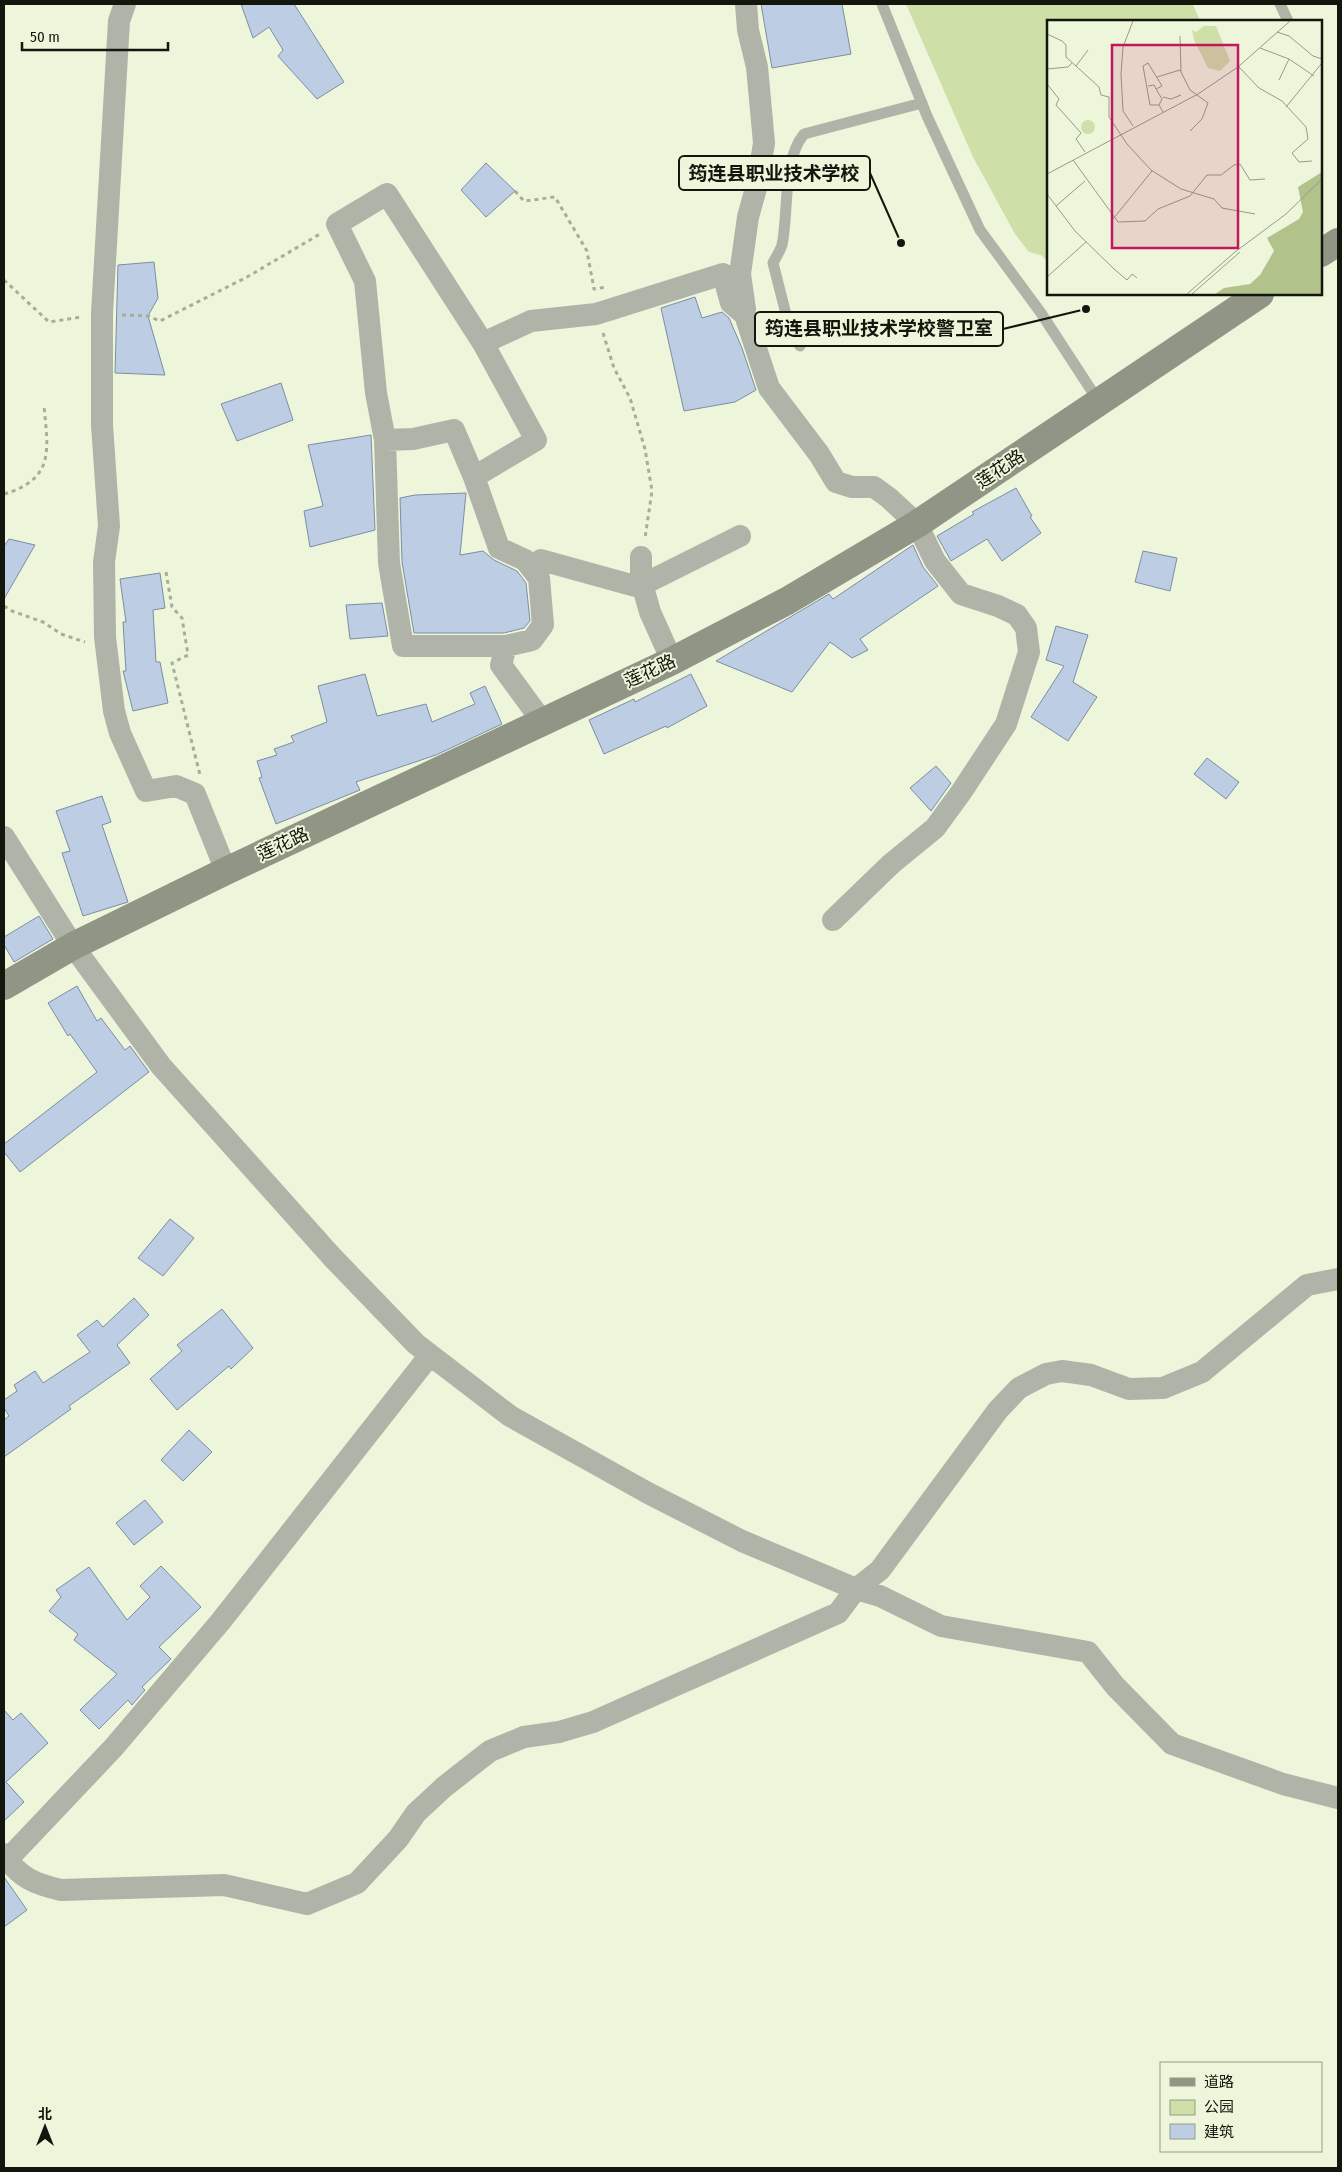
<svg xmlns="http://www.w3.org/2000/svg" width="1342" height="2172" viewBox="0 0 1342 2172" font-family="'Fira Sans Condensed','Noto Sans SC',sans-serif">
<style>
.green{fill:#cedfa8}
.building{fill:#bccde4;stroke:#7d8da2}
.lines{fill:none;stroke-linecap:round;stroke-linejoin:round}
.path{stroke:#a7ae98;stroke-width:3;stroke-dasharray:4 4;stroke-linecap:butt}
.lane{stroke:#b0b4a8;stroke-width:11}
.street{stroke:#b0b4a8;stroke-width:22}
.secondary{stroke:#909585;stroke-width:28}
.labels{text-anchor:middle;stroke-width:4;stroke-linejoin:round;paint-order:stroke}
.street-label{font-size:18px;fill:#13160c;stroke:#edf6db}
.inset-road{fill:none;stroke:#969c88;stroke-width:1}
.view{fill:#c2185b;fill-opacity:0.15;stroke:#c2185b;stroke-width:2.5}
.inset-edge{fill:none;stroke:#13160c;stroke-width:2.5}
.leader{fill:none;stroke:#13160c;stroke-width:2}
.callout-dot{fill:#13160c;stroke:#edf6db;stroke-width:2}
.callout{fill:#edf6db;stroke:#13160c;stroke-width:2}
.callout-label{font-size:19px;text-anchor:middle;font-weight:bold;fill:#13160c}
</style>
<rect width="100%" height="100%" fill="#edf6db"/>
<path class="green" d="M906 4H1193L1200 21H1048V262L1041 255 1029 252 1015 234 973 157Z"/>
<path class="building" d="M241 4H294L344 82 317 99 278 56 283 50 269 27 253 38Z
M761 4H842L851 54 772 68Z
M486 163 515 191 486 217 461 190Z
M154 262 158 298 148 316 165 375 115 373 118 265Z
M695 297 702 318 722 312 729 318 742 348 756 390 735 402 684 411 661 308Z
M281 383 293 420 237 441 221 404Z
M371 435 375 530 310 547 304 511 323 506 308 445Z
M1016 488 1032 516 1030 517 1041 533 1002 561 987 539 951 561 937 536 974 514 972 512Z
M466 493 460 555 483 551 494 560 517 571 526 583 530 621 524 628 504 633H414L402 562 400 498 415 495Z
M9 539 35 545 4 599V546Z
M913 545 923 567 938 586 860 639 868 650 852 658 830 642 792 692 716 661 829 594 833 599Z
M1143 551 1177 558 1170 591 1135 582Z
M160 573 165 608 153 610 156 662H160L168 703 133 711 123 671H126L123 622H126L120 579Z
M382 603 388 636 350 639 346 605Z
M1056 626 1088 635 1073 682 1097 697 1068 741 1031 717 1064 666 1046 660Z
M365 674 377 716 426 704 432 722 475 704 470 693 485 686 502 724 436 755 356 782 360 790 276 824 259 778 262 777 257 761 277 755 274 749 294 742 291 736 327 722 318 686Z
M691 674 707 706 667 728 666 726 604 754 589 720 634 699 635 702Z
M1207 758 1239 782 1226 799 1194 774Z
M936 766 951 783 931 811 910 788Z
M102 796 111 822 102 825 128 902 83 916 62 853 70 851 56 811Z
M39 916 53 939 14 962 4 945V937Z
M77 986 97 1021 101 1018 125 1050 130 1046 149 1072 20 1172 4 1152V1144L97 1072 70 1034 68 1036 48 1003Z
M170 1219 194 1238 163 1276 138 1258Z
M134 1298 149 1315 117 1345 130 1363 69 1406 71 1409 4 1457V1420L9 1416 4 1408V1400L17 1391 14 1385 35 1371 43 1383 90 1352 77 1335 97 1320 103 1327Z
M222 1309 253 1348 231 1369 229 1366 177 1410 150 1379 182 1351 177 1345Z
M189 1430 212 1452 183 1481 161 1460Z
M145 1500 163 1522 134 1545 116 1523Z
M161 1566 201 1607 159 1647 171 1659 142 1687 145 1690 132 1705 128 1700 99 1729 80 1710 117 1674 74 1640 78 1634 49 1611 61 1597 56 1590 89 1567 127 1620 150 1597 140 1586Z
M4 1710 13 1720 21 1713 48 1743 6 1782 24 1802 4 1821Z
M4 1877 27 1910 4 1927Z"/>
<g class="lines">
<path class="path" d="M515 191 524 201 555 197 587 251 594 289 606 287
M4 280 49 322 81 317
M122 315 148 316 160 321 247 277 320 234
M603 333 614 368 630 398 645 449 652 491 645 538
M4 494C55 479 48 450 44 406
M166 572 172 607 182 618 188 655 172 663 200 775
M4 606 12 611 43 622 61 634 85 642"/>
<path class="lane" d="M882 4 927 116 980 230 1041 313 1099 402
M1280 4 1288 21
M800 346 790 330 773 263C776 257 780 251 782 245 789 212 782 161 804 134L922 103"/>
<path class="street" d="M125 4 119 21 102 313V425L109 526 104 562 105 637 114 711 120 733 146 791 176 786 195 794 226 871
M745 309 740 274 748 217 758 181 764 143 757 67 748 30 746 4
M483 343 531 321 596 314 723 274 731 303 745 315 769 388 819 454 836 482 852 487H874L889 498 917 524 935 561 961 594 998 606 1017 615 1026 628 1029 652 1006 724 962 791 935 828 891 864 833 920
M385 440 413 439 454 430 474 477 536 440 483 343 387 194 337 224 365 281 376 393 385 440 389 563 403 646H506L501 665 542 721
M474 477 499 548 525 560 539 578 543 625 532 640 506 646
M641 557V580L650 612 672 661
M541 560 635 586 642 585 740 536
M4 837 73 946 161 1066 333 1258 416 1344 510 1416 648 1493 742 1541 856 1589 880 1596 941 1626 1088 1652 1115 1686 1172 1744 1283 1784 1338 1798
M4 1854C19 1878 35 1884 61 1890L224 1885 307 1904 357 1883 398 1839 416 1813 444 1787 490 1751 524 1737 559 1732 593 1722 838 1613 856 1589 880 1570 998 1410 1019 1388 1046 1374 1062 1371 1091 1375 1129 1389 1163 1388 1202 1372 1307 1285 1338 1279
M7 1860 114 1747 221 1621 430 1355"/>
<path class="secondary" d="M1321 253 1338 242
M4 986 73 946 226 871 672 661 787 601 917 524 1260 294"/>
</g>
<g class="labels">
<g class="street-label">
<text transform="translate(1000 469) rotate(-34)" y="6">莲花路</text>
<text transform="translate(650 671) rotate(-25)" y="6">莲花路</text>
<text transform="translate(283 844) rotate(-25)" y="6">莲花路</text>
</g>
</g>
<g transform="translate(1047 20)">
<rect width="275" height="275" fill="#edf6db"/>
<path d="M157 6H169L183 41 173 51 161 48 147 20 145 10 149 12ZM34 107a7 7 0 1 1 14 0a7 7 0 1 1-14 0Z" fill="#cedfa8"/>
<path d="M275 152V274H168L177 268 203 264 213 255 227 231 220 218 252 199 256 192 251 167Z" fill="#b1c28a"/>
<path class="inset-road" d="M230 12 242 16 266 36 275 39M0 14 15 21 19 25V37L52 67 54 75 62 77V97L80 124 104 150 134 169 167 179 175 188 208 194M133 16 134 51M213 28 242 39 267 56M29 46 41 30M192 47 212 68 235 81 259 107 261 119 245 133 252 142 265 141M0 49 21 47 25 43M110 57 133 50 143 70 161 83 155 99 143 111M232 60 242 39M0 64 12 79 9 85 34 113 29 119 38 132M101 66 107 65 109 69 115 66 101 43 96 46 103 85H112L116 92M109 69 115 79 112 85M116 77 124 79 134 75M239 87 275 43M86 106 76 91 74 54 76 27 86 1M26 140 71 202 98 201 111 189 143 176 160 155H174L187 145 193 144 203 160 218 159M0 154 151 74 191 47 243 1M0 174 28 211 67 249 80 260 85 254 90 258M9 186 38 161M66 199 105 151M0 257 39 222M140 274 188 232 239 194 275 159M145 274 193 232"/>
<path class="view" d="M65 25H191V228H65Z"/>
<rect width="275" height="275" class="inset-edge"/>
</g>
<path class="leader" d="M901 243L870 173M1086 309L1003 329"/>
<g class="callout-dot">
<circle cx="901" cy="243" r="5"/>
<circle cx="1086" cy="309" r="5"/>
</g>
<g class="callout">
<rect x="679" y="156" width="191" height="34" rx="5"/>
<rect x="755" y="312" width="248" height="34" rx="5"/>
</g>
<g class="callout-label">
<text x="774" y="180">筠连县职业技术学校</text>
<text x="879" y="335">筠连县职业技术学校警卫室</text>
</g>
<rect width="1342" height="2172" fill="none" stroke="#13160c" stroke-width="10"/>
<rect x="1160" y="2062" width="162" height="90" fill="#edf6db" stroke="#969c88"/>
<rect x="1170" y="2078" width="25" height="8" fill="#909585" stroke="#969c88"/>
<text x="1204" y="2087" font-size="15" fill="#13160c">道路</text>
<rect x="1170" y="2100" width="25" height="15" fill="#cedfa8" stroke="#969c88"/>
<text x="1204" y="2112" font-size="15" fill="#13160c">公园</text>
<rect x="1170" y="2124" width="25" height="15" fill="#bccde4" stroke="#969c88"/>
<text x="1204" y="2137" font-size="15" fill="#13160c">建筑</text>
<g transform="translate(45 2127)" stroke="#edf6db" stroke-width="4" paint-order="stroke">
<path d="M0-4L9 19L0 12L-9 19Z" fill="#13160c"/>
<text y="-8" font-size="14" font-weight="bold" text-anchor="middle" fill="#13160c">北</text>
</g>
<path d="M22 42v8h146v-8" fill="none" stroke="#13160c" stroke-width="2.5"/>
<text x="30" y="42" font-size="15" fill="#13160c" stroke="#edf6db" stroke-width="4" paint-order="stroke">50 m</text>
</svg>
